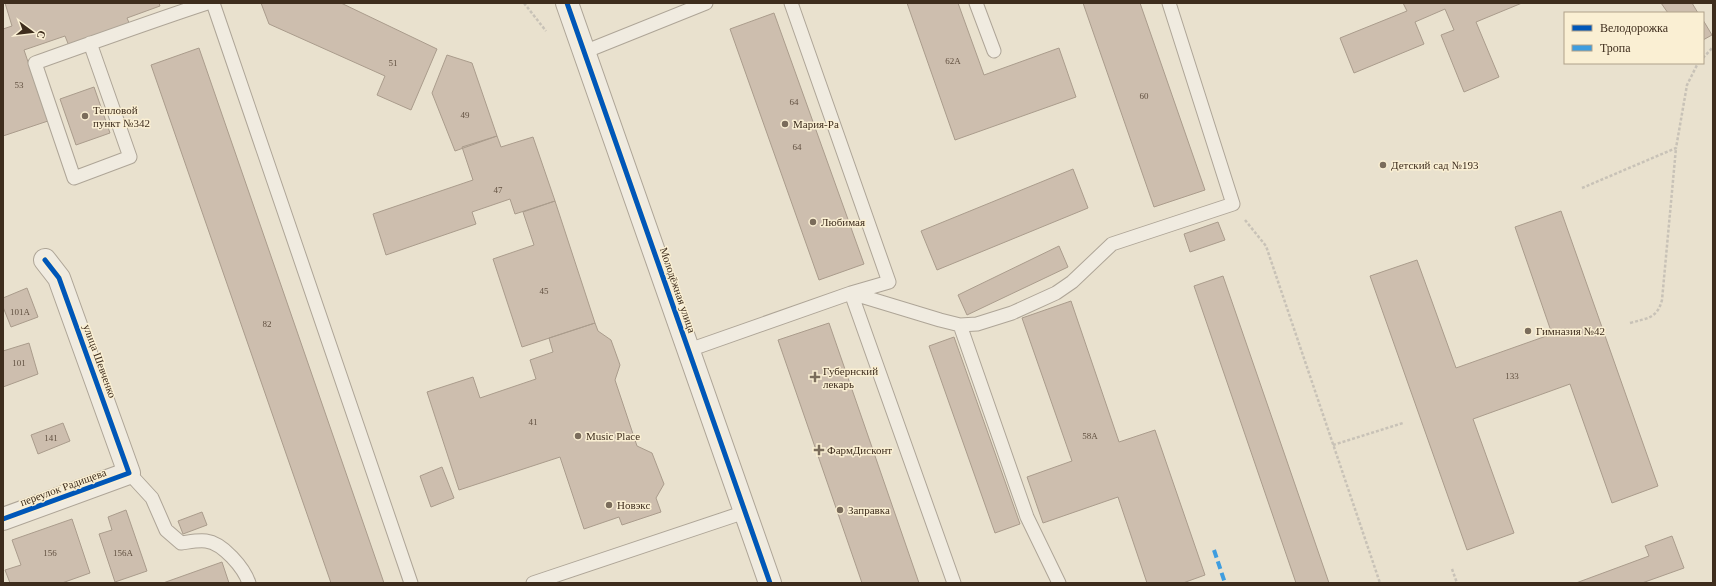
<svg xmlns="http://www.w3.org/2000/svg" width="1716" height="586" viewBox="0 0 1716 586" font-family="'Times New Roman',serif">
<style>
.building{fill:#cdbeae;stroke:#aa9c8c}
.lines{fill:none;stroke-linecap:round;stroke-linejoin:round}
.service-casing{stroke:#aea597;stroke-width:15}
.minor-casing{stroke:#aea597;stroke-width:24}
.tertiary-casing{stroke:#aea597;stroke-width:24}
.path{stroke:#c8c2b7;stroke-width:2.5;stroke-dasharray:3 2;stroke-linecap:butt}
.service{stroke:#f0ebe0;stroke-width:13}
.minor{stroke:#f0ebe0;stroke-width:22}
.tertiary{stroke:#f0ebe0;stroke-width:22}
.quiet{stroke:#3f9ddf;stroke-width:4;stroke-dasharray:8 4;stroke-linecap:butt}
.cycleway-casing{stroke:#faefd3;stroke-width:8}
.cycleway{stroke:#0057b8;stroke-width:5}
.poi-dot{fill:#7a6c5b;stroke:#faefd3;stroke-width:1.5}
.labels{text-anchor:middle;stroke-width:3;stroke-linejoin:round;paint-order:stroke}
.number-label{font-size:9px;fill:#625141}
.poi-label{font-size:11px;fill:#3e2d1d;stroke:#faefd3;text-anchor:start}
.street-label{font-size:11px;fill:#3e2d1d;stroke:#faefd3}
</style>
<rect width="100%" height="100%" fill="#e9e1ce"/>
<path class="building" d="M5 3H159L160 6 127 18 130 25 69 46 65 36 24 50 48 121 3 136V29L12 26Z
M261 3H341L437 49 411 110 377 95 385 76 269 24Z
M907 3H958L984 75 1059 48 1076 97 955 140Z
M1083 3H1140L1205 190 1154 207Z
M1403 3H1522L1476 22 1499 77 1464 92 1441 35 1454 30 1445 9 1415 22 1424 44 1354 73 1340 38 1407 11Z
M1661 3H1692L1698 13H1668Z
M774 13 864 264 819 280 730 29Z
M1703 20 1712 35 1703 40Z
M199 48 384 583H331L151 65Z
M447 55 472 63 497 136 455 151 432 93Z
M94 87 110 133 76 145 60 99Z
M497 136 501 147 533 137 555 201 515 214 510 199 472 212 476 224 386 255 373 214 473 180 462 147Z
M1073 169 1088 208 937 270 921 231Z
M555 201 595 323 522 347 493 259 534 245 523 212Z
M1561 211 1658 486 1612 503 1570 384 1473 419 1514 533 1467 550 1370 276 1417 260 1456 368 1552 334 1515 227Z
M1218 222 1225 240 1190 252 1184 234Z
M1059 246 1068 267 967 315 958 295Z
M1223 276 1329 583H1296L1194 286Z
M27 288 38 317 11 327 3 307V298Z
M1071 301 1119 442 1155 430 1205 575 1183 583H1147L1118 497 1043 523 1027 477 1072 461 1022 318Z
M595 323 598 331 611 340 620 365 615 380 637 446 652 453 664 484 656 498 661 512 622 525 619 517 584 529 560 457 459 490 427 392 473 377 480 398 536 379 530 360 553 352 549 338Z
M829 323 919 583H862L778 340Z
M954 337 1020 524 995 533 929 346Z
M29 343 38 374 3 387V351Z
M63 423 70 441 38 454 31 435Z
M442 467 454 498 431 507 420 476Z
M126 510 147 571 115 582 99 534 112 530 108 517Z
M202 512 207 525 183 534 178 521Z
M72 519 90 573 62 583H10L5 570 21 565 12 540Z
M1672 536 1684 568 1642 583H1576L1649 556 1645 546Z
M222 562 229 583H163Z"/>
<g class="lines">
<defs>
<path id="service" d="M213 3 411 583
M791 3 889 282 851 293 954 583
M976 3 994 51
M90 43 130 157 74 178 35 63C92 43 149 22 207 3
M584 52 706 3
M960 325 1027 517 1059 583
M689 350 851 293 940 320 960 325 977 324 1012 313 1056 293 1072 282 1112 244 1233 204 1169 3
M129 473 152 498 166 530 181 543C189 542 198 540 206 541 223 543 244 568 249 583
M533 583 745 512"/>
<path id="minor" d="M3 519 129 473 59 278 45 260"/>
<path id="tertiary" d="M567 3 770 583"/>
</defs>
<use href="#service" class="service-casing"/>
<use href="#minor" class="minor-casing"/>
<use href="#tertiary" class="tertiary-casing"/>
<path class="path" d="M524 3 546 31
M1703 58 1713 47
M1582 188 1676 148 1687 85 1698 63
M1245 220 1266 246 1380 583
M1630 323C1647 318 1657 319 1662 300L1676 148
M1333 445 1403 423
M1452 569 1457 583"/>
<use href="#service" class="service"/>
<use href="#minor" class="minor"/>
<use href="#tertiary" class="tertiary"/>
<path class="quiet" d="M1214 550 1225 583"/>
<defs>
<path id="cycleway" d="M567 3 770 583
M3 519 129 473 59 278 45 260"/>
</defs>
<use href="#cycleway" class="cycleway-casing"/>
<use href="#cycleway" class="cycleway"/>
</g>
<g class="poi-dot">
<circle cx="85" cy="116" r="4"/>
<circle cx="785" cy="124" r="4"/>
<circle cx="1383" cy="165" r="4"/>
<circle cx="813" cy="222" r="4"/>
<circle cx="1528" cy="331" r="4"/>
<path d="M813 371h4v4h4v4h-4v4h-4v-4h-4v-4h4z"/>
<circle cx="578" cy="436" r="4"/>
<path d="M817 444h4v4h4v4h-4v4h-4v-4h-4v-4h4z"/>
<circle cx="609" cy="505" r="4"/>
<circle cx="840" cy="510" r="4"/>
</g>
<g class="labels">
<g class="number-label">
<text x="953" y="64">62А</text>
<text x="393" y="66">51</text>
<text x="19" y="88">53</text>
<text x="1144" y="99">60</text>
<text x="794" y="105">64</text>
<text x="465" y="118">49</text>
<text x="797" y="150">64</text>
<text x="498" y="193">47</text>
<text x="544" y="294">45</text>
<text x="20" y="315">101А</text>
<text x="267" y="327">82</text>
<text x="19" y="366">101</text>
<text x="1512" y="379">133</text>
<text x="533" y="425">41</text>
<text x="1090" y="439">58А</text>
<text x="51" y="441">141</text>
<text x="50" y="556">156</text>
<text x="123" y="556">156А</text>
</g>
<g class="poi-label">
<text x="93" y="114">Тепловой<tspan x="93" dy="13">пункт №342</tspan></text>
<text x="793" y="128">Мария-Ра</text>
<text x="1391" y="169">Детский сад №193</text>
<text x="821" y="226">Любимая</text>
<text x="1536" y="335">Гимназия №42</text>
<text x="823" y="375">Губернский<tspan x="823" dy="13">лекарь</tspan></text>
<text x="586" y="440">Music Place</text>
<text x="827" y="454">ФармДисконт</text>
<text x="617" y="509">Новэкс</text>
<text x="848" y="514">Заправка</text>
</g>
<g class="street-label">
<text transform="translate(678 290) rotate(71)" y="4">Молодёжная улица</text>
<text transform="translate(100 361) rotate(70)" y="4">улица Шевченко</text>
<text transform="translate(63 487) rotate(-20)" y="4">переулок Радищева</text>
</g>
</g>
<rect width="1716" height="586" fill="none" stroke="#3e2d1d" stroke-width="8"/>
<rect x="1564" y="12" width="140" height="52" fill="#faefd3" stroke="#afa18a"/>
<rect x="1572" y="25" width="20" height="6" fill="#0057b8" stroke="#afa18a"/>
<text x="1600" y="32" font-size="12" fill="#3e2d1d">Велодорожка</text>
<rect x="1572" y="45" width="20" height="6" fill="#3f9ddf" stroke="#afa18a"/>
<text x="1600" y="52" font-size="12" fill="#3e2d1d">Тропа</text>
<g transform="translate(32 32) rotate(105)" stroke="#faefd3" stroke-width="3" paint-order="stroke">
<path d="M0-3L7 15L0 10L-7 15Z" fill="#3e2d1d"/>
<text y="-6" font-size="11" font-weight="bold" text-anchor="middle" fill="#3e2d1d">С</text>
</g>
</svg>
